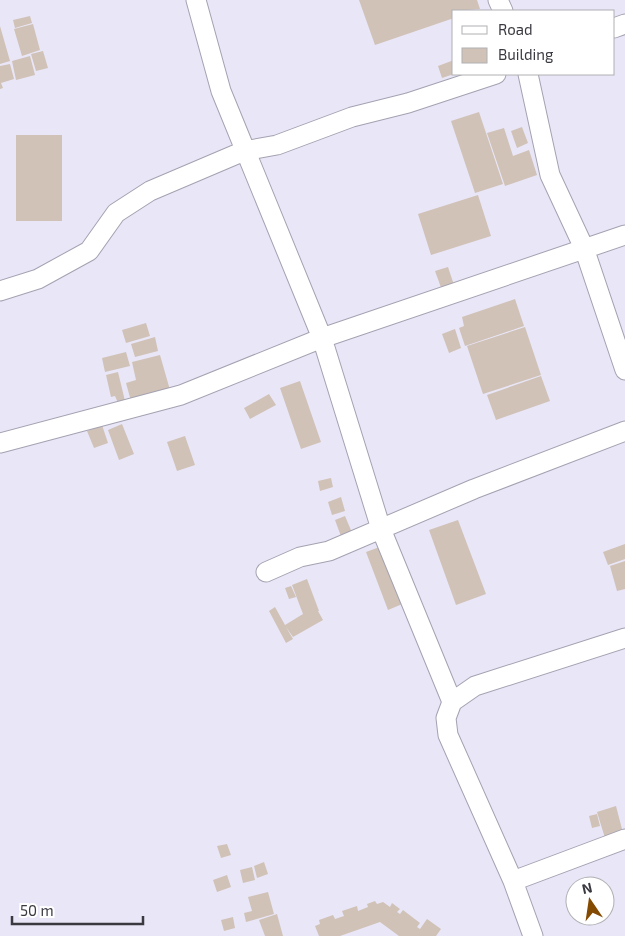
<svg xmlns="http://www.w3.org/2000/svg" width="625" height="936" viewBox="0 0 625 936" font-family="'Exo 2',sans-serif">
<style>
.building{fill:#d0c2b7}
.lines{fill:none;stroke-linecap:round;stroke-linejoin:round}
.minor-casing{stroke:#a4a2b1;stroke-width:21}
.minor{stroke:#fff;stroke-width:19}
</style>
<rect width="100%" height="100%" fill="#e9e6f7"/>
<path class="building" d="M359 0H477L480 9 454 11V18L375 45Z
M30 16 32 23 15 28 13 20Z
M33 24 40 50 22 56 14 29Z
M0 26 10 61 0 64Z
M43 51 48 68 36 71 31 54Z
M30 56 35 75 16 80 12 61Z
M454 60V74L442 78 438 66Z
M10 64 14 79 1 83 3 88 0 89V66Z
M479 112 503 184 475 193 451 121Z
M522 127 528 143 517 148 511 131Z
M504 128 513 156 529 150 537 175 505 186 487 133Z
M16 135H62V221H16Z
M478 195 491 236 431 255 418 214Z
M448 267 455 288 443 293 435 271Z
M515 299 524 326 465 346 459 328 464 326 462 317Z
M146 323 150 336 126 343 122 330Z
M525 327 541 375 483 394 467 346Z
M455 329 461 348 449 353 442 334Z
M155 337 158 351 135 357 131 344Z
M126 352 130 366 105 372 102 358Z
M160 355 170 390 131 401 126 383 136 380 132 362Z
M118 372 125 401 118 403 115 396 111 397 106 375Z
M541 376 550 401 496 420 487 395Z
M300 381 321 442 301 449 280 388Z
M269 394 276 405 250 419 244 408Z
M122 424 134 454 119 460 108 430Z
M102 425 108 443 94 448 87 431Z
M185 436 195 465 177 471 167 442Z
M331 478 333 487 320 491 318 481Z
M341 497 345 511 332 515 328 502Z
M345 516 353 535 342 539 335 520Z
M458 520 486 594 456 605 429 530Z
M625 544V559L608 565 603 552Z
M385 545 407 602 388 610 366 552Z
M625 561V589L617 591 610 566Z
M307 579 319 611H318L323 620 293 637 286 627 293 639 286 643 269 611 275 607 285 625 303 614 292 585Z
M291 586 296 597 289 599 285 588Z
M616 806 623 833 605 838 597 812Z
M597 814 600 826 592 828 589 816Z
M227 844 231 855 221 858 217 846Z
M264 862 268 874 257 878 254 866Z
M252 867 255 880 243 883 240 870Z
M227 875 231 887 217 892 213 880Z
M268 892 274 914 246 922 244 913 252 911 248 897Z
M375 901 377 904 383 902 390 907 392 903 400 909 397 912 400 914 403 910 420 923 417 927 420 929 427 919 441 929 436 936H399L380 922 340 936H319L315 926 320 924 319 920 333 915 335 919 344 916 342 911 357 906 358 911 368 907 367 904Z
M277 914 283 936H265L259 920Z
M233 917 235 928 224 931 221 920Z"/>
<g class="lines">
<defs>
<path id="minor" d="M196 0 221 91 322 338 381 529 452 702
M498 0 503 11
M614 28 625 24
M528 74 550 175 584 248 625 370
M0 291 38 279 89 251 116 213 150 191 244 151 277 145 352 117 408 103 496 74
M0 443 181 395 322 338 625 235
M266 572 300 557 329 551 474 489 625 431
M513 881 625 839
M533 936 513 881 448 735 446 718 452 702 475 686 625 638"/>
</defs>
<use href="#minor" class="minor-casing"/>
<use href="#minor" class="minor"/>
</g>
<rect x="452" y="10" width="162" height="65" fill="#ffffff" stroke="#b0b0b3"/>
<rect x="462" y="26" width="25" height="8" fill="#ffffff" stroke="#b0b0b3"/>
<text x="498" y="35" font-size="15" fill="#3a3940">Road</text>
<rect x="462" y="48" width="25" height="15" fill="#d0c2b7" stroke="#b0b0b3"/>
<text x="498" y="60" font-size="15" fill="#3a3940">Building</text>
<g transform="translate(590 901) rotate(347)"><circle r="24" fill="#ffffff" stroke="#b0b0b3"/>
<path d="M0-4L9 19L0 12L-9 19Z" fill="#854a01"/>
<text y="-8" font-size="14" font-weight="bold" text-anchor="middle" fill="#3a3940">N</text>
</g>
<path d="M12 916v8h131v-8" fill="none" stroke="#3a3940" stroke-width="2.5"/>
<text x="20" y="916" font-size="15" fill="#3a3940" stroke="#ffffff" stroke-width="4" paint-order="stroke">50 m</text>
</svg>
